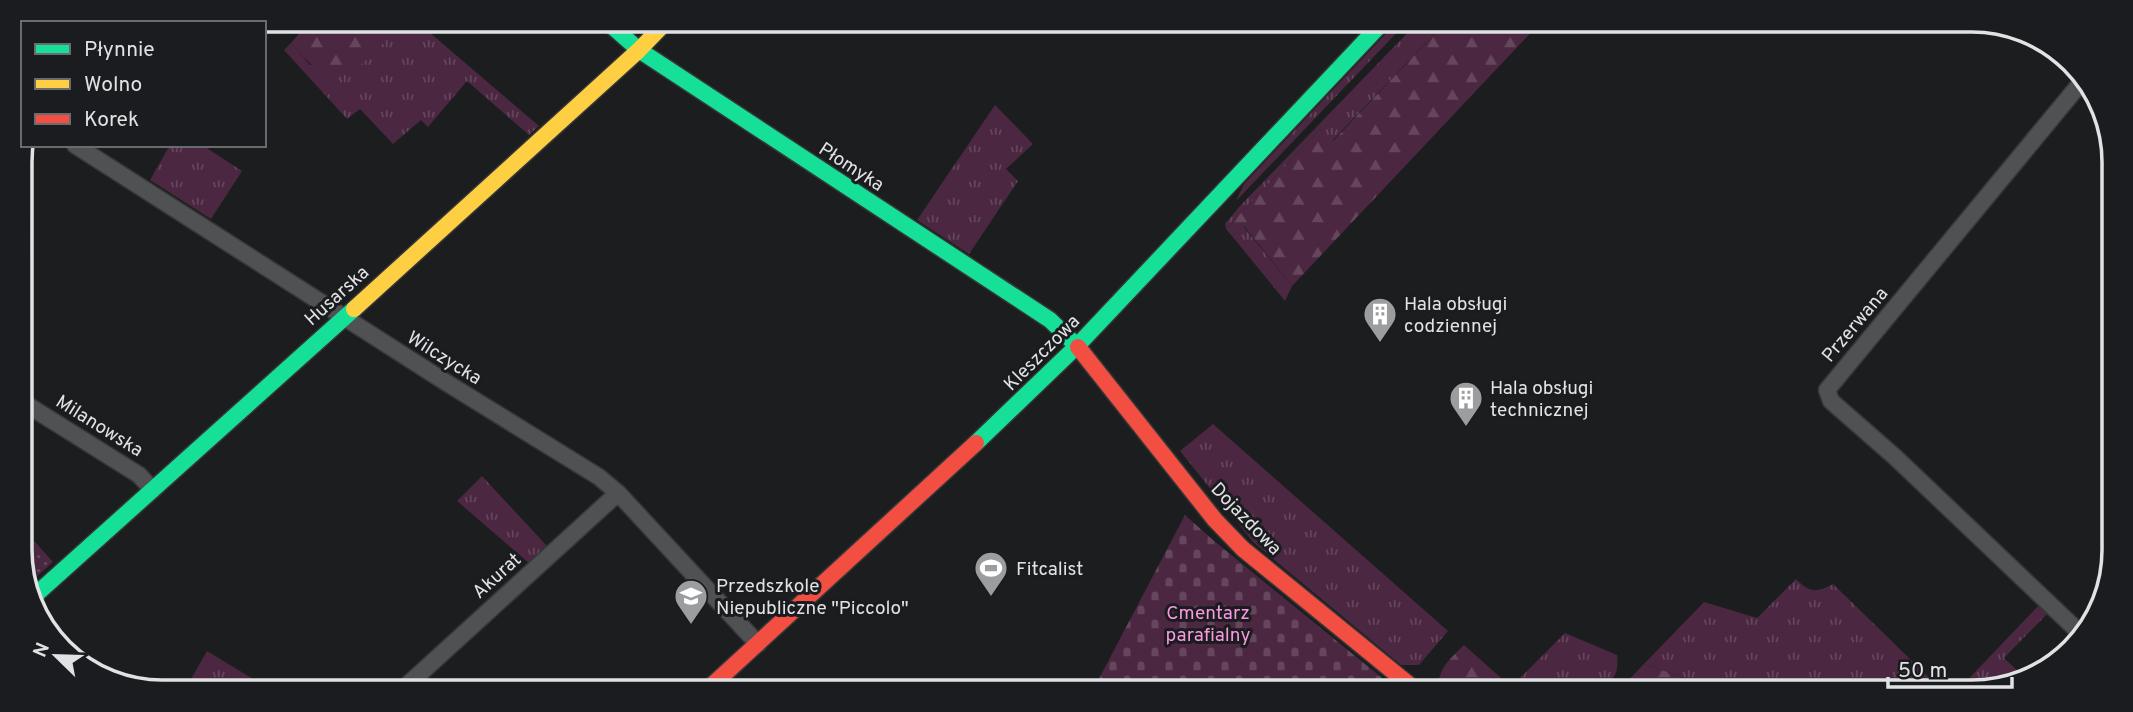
<svg xmlns="http://www.w3.org/2000/svg" width="2133" height="712" viewBox="0 0 2133 712" font-family="Overpass,sans-serif">
<style>
.grass{fill:url(#grass-tufts)}
.forest{fill:url(#forest-firs)}
.cemetery{fill:url(#cemetery-stones)}
.park{fill:url(#park-dots)}
.lines{fill:none;stroke-linecap:round;stroke-linejoin:round}
.street-casing{stroke:#363738;stroke-width:19}
.fast-casing{stroke:#363738;stroke-width:19}
.slow-casing{stroke:#363738;stroke-width:19}
.jam-casing{stroke:#363738;stroke-width:19}
.street{stroke:#505152;stroke-width:16}
.fast{stroke:#16e098;stroke-width:16}
.slow{stroke:#ffcf43;stroke-width:16}
.jam{stroke:#f24e42;stroke-width:16}
.labels{text-anchor:middle;stroke-width:6;stroke-linejoin:round;paint-order:stroke}
.street-label{font-size:19px;fill:#e1e2e4;stroke:#1b1c1f}
.poi-label{font-size:19px;fill:#e1e2e4;stroke:#1b1c1f;text-anchor:start}
.park-label{font-size:19px;fill:#fa98e0;stroke:#1b1c1f}
.rim{fill:none;stroke:#e1e2e4;stroke-width:3.5}
</style>
<defs>
<pattern id="grass-tufts" width="24" height="20" patternUnits="userSpaceOnUse" patternTransform="scale(1.75)"><rect width="24" height="20" fill="#4b2741"/><path d="M3 7l-1-3M5 7V3M7 7l1-3M15 17l-1-3M17 17v-4M19 17l1-3" fill="none" stroke="#65465c"/></pattern>
<pattern id="forest-firs" width="22" height="20" patternUnits="userSpaceOnUse" patternTransform="scale(1.75)"><rect width="22" height="20" fill="#4b2741"/><path d="M5 1l3.5 6h-7zM16 11l3.5 6h-7z" fill="#65465c"/></pattern>
<pattern id="cemetery-stones" width="16" height="16" patternUnits="userSpaceOnUse" patternTransform="scale(1.75)"><rect width="16" height="16" fill="#4b2741"/><path d="M2 7V4a2 2 0 0 1 4 0v3zM10 15v-3a2 2 0 0 1 4 0v3z" fill="#65465c"/></pattern>
<pattern id="park-dots" width="8" height="8" patternUnits="userSpaceOnUse" patternTransform="scale(1.75)"><rect width="8" height="8" fill="#4b2741"/><path d="M2 2h.1M6 6h.1" fill="none" stroke="#65465c" stroke-width="1.8" stroke-linecap="round"/></pattern>
</defs>
<rect width="100%" height="100%" fill="#1c1d1e"/>
<path class="grass" d="M404 20H415L539 126 529 135 467 81 428 127 421 120 393 144 360 109 347 119 284 50 291 43 310 65 374 52Z
M1396 23H1406L1236 201 1244 184Z
M1417 23H1445L1332 141 1320 129 1226 229 1225 224 1239 207Z
M995 105 1033 144 1006 169 1018 181 969 254 917 220Z
M170 145H202L242 171 211 219 150 180Z
M1243 226 1292 286 1285 301 1232 236Z
M1213 424 1448 631 1419 665H1401L1253 542 1180 451Z
M482 476 547 546 529 563 457 501Z
M1796 579C1810 593 1816 593 1833 584L1944 692H1726L1644 664 1704 602 1757 618Z
M2042 602 2051 610 2004 658 2023 676 1981 692H1956Z
M1565 633 1617 655C1619 675 1614 678 1601 692L1516 691 1511 687Z
M207 651 268 688H186Z"/>
<path class="forest" d="M311 20H404C396 32 384 42 374 52 368 58 361 66 354 71 327 87 307 61 291 43Z
M1445 23H1540L1292 286 1244 226 1232 236 1226 229 1320 129 1333 141Z
M1464 645 1511 687 1516 691H1439C1436 670 1450 659 1464 645Z
M1644 664 1726 692H1617Z"/>
<path class="cemetery" d="M1185 515 1213 540 1398 691 1093 690Z"/>
<path class="park" d="M28 534 53 562 35 578 22 565V539Z"/>
<g class="lines">
<defs>
<path id="street" d="M150 21 152 23
M75 145 447 383 599 477 618 493 758 644
M21 401 139 475 153 490
M2079 632 1895 457 1831 401 1827 390 2084 79
M403 689 618 493"/>
<path id="fast" d="M605 20 639 50 1050 320 1078 347
M976 443 1077 346 1382 23
M32 598 354 309"/>
<path id="slow" d="M354 309 639 50 667 21"/>
<path id="jam" d="M1078 347 1215 520 1243 549 1417 691
M708 689 976 443"/>
</defs>
<use href="#street" class="street-casing"/>
<use href="#fast" class="fast-casing"/>
<use href="#slow" class="slow-casing"/>
<use href="#jam" class="jam-casing"/>
<use href="#street" class="street"/>
<use href="#fast" class="fast"/>
<use href="#slow" class="slow"/>
<use href="#jam" class="jam"/>
</g>
<defs>
<symbol id="building-pin" viewBox="-11 -11 22 30"><path d="M0 17L-7.5 6A9.5 9.5 0 1 1 7.5 6Z" fill="#9c9d9f" stroke="#1b1c1f"/><path d="M-4-6H4V6H1V3H-1V6H-4ZM-2.5-4.3h1.7v1.8h-1.7ZM.8-4.3h1.7v1.8H.8ZM-2.5-1h1.7V.8h-1.7ZM.8-1h1.7V.8H.8Z" fill="#fff"/></symbol>
<symbol id="stadium-pin" viewBox="-11 -11 22 30"><path d="M0 17L-7.5 6A9.5 9.5 0 1 1 7.5 6Z" fill="#9c9d9f" stroke="#1b1c1f"/><path d="M0-5a6.5 5 0 1 0 0 10a6.5 5 0 1 0 0-10ZM-3.5-1.8h7v3.6h-7Z" fill="#fff"/></symbol>
<symbol id="school-pin" viewBox="-11 -11 22 30"><path d="M0 17L-7.5 6A9.5 9.5 0 1 1 7.5 6Z" fill="#9c9d9f" stroke="#1b1c1f"/><path d="M0-5L7-2L0 1L-7-2ZM-4 1L0 2.5L4 1V4Q0 6-4 4Z" fill="#fff"/></symbol>
</defs>
<g fill-rule="evenodd">
<use href="#building-pin" x="1361" y="295" width="38" height="52"/>
<use href="#building-pin" x="1447" y="379" width="38" height="52"/>
<use href="#stadium-pin" x="972" y="549" width="38" height="52"/>
<use href="#school-pin" x="672" y="577" width="38" height="52"/>
</g>
<g class="labels">
<g class="street-label">
<text transform="translate(852 166) rotate(33)" y="7">Płomyka</text>
<text transform="translate(336 295) rotate(-42)" y="7">Husarska</text>
<text transform="translate(1854 324) rotate(-50)" y="7">Przerwana</text>
<text transform="translate(1041 352) rotate(-45)" y="7">Kleszczowa</text>
<text transform="translate(445 357) rotate(32)" y="7">Wilczycka</text>
<text transform="translate(100 425) rotate(32)" y="7">Milanowska</text>
<text transform="translate(1247 518) rotate(46)" y="7">Dojazdowa</text>
<text transform="translate(496 575) rotate(-42)" y="7">Akurat</text>
</g>
<g class="poi-label">
<text x="1404" y="310">Hala obsługi<tspan x="1404" dy="22">codziennej</tspan></text>
<text x="1490" y="394">Hala obsługi<tspan x="1490" dy="22">technicznej</tspan></text>
<text x="1016" y="575">Fitcalist</text>
<text x="716" y="592">Przedszkole<tspan x="716" dy="22">Niepubliczne "Piccolo"</tspan></text>
</g>
<g class="park-label">
<text x="1208" y="619">Cmentarz<tspan x="1208" dy="22">parafialny</tspan></text>
</g>
</g>
<path d="M0 0H2133V712H0ZM162 32H1972A130 130 0 0 1 2102 162V550A130 130 0 0 1 1972 680H162A130 130 0 0 1 32 550V162A130 130 0 0 1 162 32Z" fill="#1b1c1f" fill-rule="evenodd"/>
<path class="rim" d="M162 32H1972A130 130 0 0 1 2102 162V550A130 130 0 0 1 1972 680H162A130 130 0 0 1 32 550V162A130 130 0 0 1 162 32Z"/>
<rect x="21" y="21" width="245" height="126" fill="#1b1c1f" stroke="#6a6b6e" stroke-width="2"/>
<rect x="35" y="44" width="35" height="10" fill="#16e098" stroke="#6a6b6e" stroke-width="2"/>
<text x="84" y="56" font-size="21" fill="#e1e2e4">Płynnie</text>
<rect x="35" y="79" width="35" height="10" fill="#ffcf43" stroke="#6a6b6e" stroke-width="2"/>
<text x="84" y="91" font-size="21" fill="#e1e2e4">Wolno</text>
<rect x="35" y="114" width="35" height="10" fill="#f24e42" stroke="#6a6b6e" stroke-width="2"/>
<text x="84" y="126" font-size="21" fill="#e1e2e4">Korek</text>
<g transform="translate(56 656) rotate(293)" stroke="#1b1c1f" stroke-width="5" paint-order="stroke">
<path d="M0-5L12 26L0 18L-12 26Z" fill="#e1e2e4"/>
<text y="-10" font-size="19" font-weight="bold" text-anchor="middle" fill="#e1e2e4">N</text>
</g>
<path d="M1888 677v10h124v-10" fill="none" stroke="#e1e2e4" stroke-width="3.5"/>
<text x="1898" y="677" font-size="21" fill="#e1e2e4" stroke="#1b1c1f" stroke-width="5" paint-order="stroke">50 m</text>
</svg>
